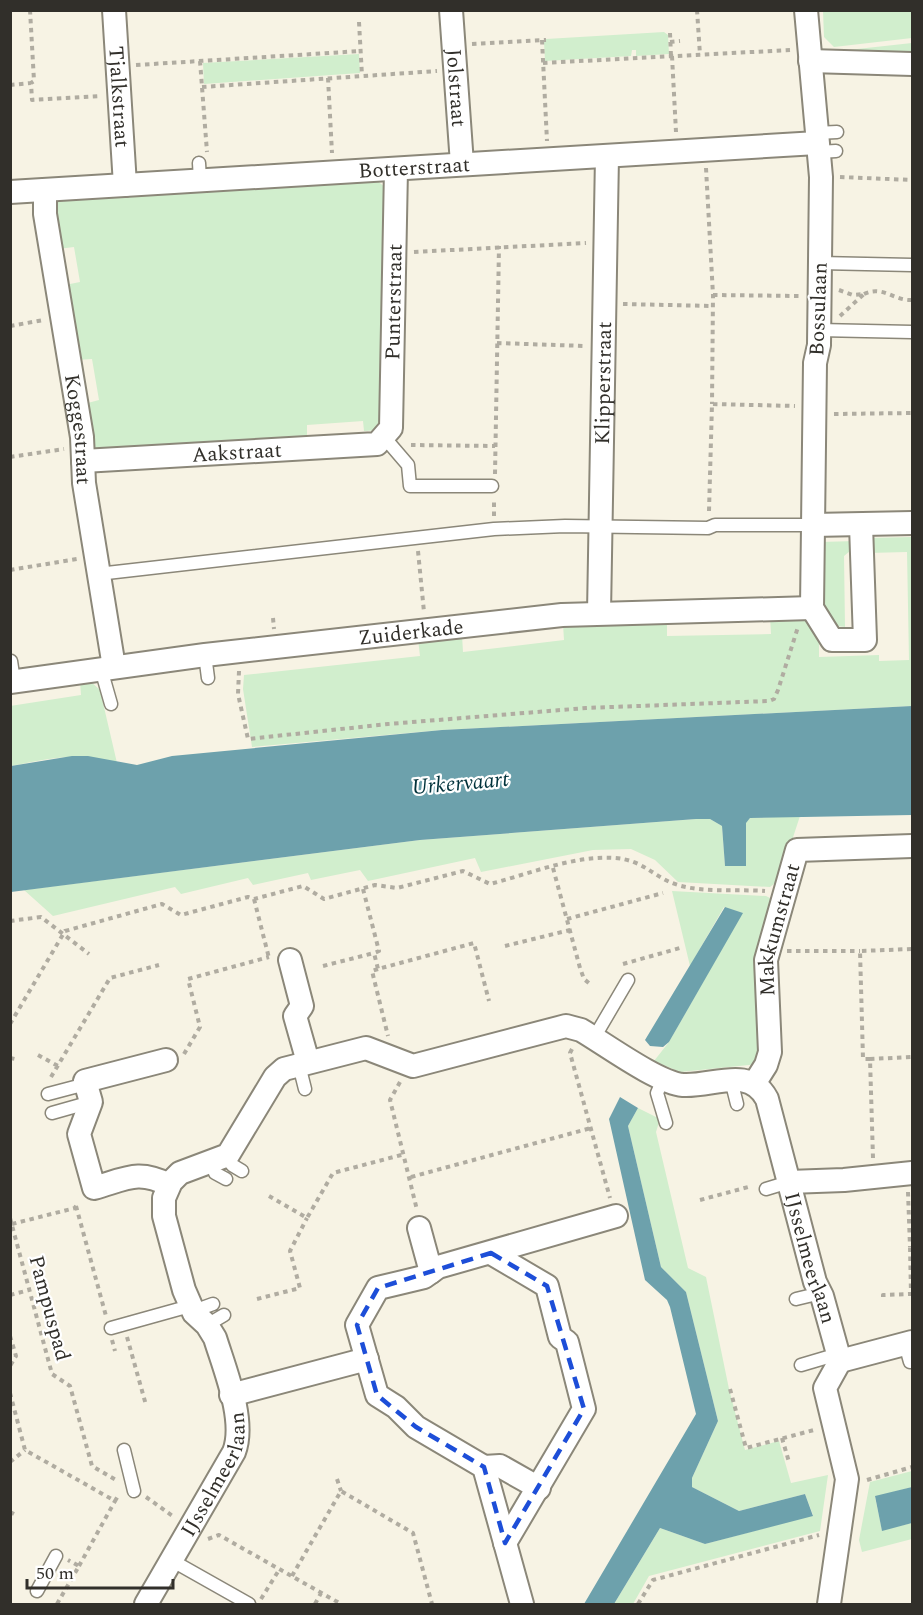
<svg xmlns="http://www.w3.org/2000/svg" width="923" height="1615" viewBox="0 0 923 1615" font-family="Spectral,serif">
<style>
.green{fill:#d1eecd}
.water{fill:#6da1ac}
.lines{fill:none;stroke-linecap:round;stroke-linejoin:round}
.lane-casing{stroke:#8b8779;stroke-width:15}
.street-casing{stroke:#8b8779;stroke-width:26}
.path{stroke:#b0aca1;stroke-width:4;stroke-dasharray:4.5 4.5;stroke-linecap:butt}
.lane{stroke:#fff;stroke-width:12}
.street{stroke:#fff;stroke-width:22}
.marked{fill:none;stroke:#1d4ed8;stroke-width:4.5;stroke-dasharray:12 8;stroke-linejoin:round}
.labels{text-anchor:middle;stroke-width:4.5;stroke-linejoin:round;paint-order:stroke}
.street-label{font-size:21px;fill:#312f2a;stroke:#fff}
.water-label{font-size:22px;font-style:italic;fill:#00323b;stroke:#fff}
</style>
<rect width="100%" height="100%" fill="#f7f3e4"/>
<path class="green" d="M823 11H912V38L834 47 824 37Z
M664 32 668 35 669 54 636 56V50H632L631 56 545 61 544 42 546 39Z
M912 43V57L839 51Z
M359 54 360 73 204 84 203 63Z
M375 179 386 188 381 430 364 431 363 421 307 425V441L98 451 92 445 84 404 99 400 92 359 76 360 65 285 80 282 74 247 58 249 54 204 57 200Z
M912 537V706L442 730 252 747 243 689 244 675 420 656 418 639 462 635 463 652 564 640 563 624 667 618V636L771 634 770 616 805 618 819 633V657L879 655V661L909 660 907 552 868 553V538Z
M856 541V546L844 556 845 627 830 625 820 609V542Z
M80 681H90L100 690 117 763C74 752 53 758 11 766L10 706 81 695Z
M800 816 779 880 770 887 678 882 655 860 631 849 593 850 481 872 475 858 368 881 360 870 311 880 308 873 253 885 248 878 181 894 175 887 53 916 24 890 420 840 696 819H710L722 826 725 866H746V822L750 818Z
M672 891 766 896 772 899 759 1064 680 1072 654 1061 669 1042 742 913 724 907 690 966Z
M638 1108 660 1119 656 1132 688 1268 706 1277 729 1389 745 1450 779 1441 791 1483 828 1475 820 1531 649 1576 633 1604H614L660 1528 705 1544 813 1515 805 1494 739 1511 692 1487V1478L718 1421 686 1292 661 1267 628 1126Z
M912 1471V1487L875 1497 882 1530 912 1523V1539L862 1552 859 1540 870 1482Z"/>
<path class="water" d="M912 706V815L750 818 746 823V866H725L722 826 710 819H696L420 840 11 892V766L72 756H88L137 765 172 756 442 730Z
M725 907 743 913 669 1042 663 1047 650 1046 645 1040Z
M620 1097 638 1108 628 1126 661 1267 686 1292 718 1421 692 1478V1487L739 1511 805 1494 813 1516 705 1544 660 1528 614 1604H584L696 1414 670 1307 667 1300 645 1280 609 1119Z
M912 1487V1523L882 1531 875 1496Z"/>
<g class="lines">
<defs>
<path id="lane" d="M816 133 837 132
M818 152 836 151
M199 163 200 180
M820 263 912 265
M819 330 912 332
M384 437 408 465 410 486H492
M98 574 494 529 565 526 708 528 715 525H813
M205 655 208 678
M11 661 14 681
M101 669 111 704
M594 1038 628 980
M299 1065 305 1089
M663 1079 657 1093 666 1123
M731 1080 737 1104
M48 1094 86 1084
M52 1113 91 1102
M226 1157 232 1165 242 1171
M212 1163 215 1173 226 1179
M766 1189 789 1182
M796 1299 821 1293
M196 1315 202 1308 213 1304
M207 1325 224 1315
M111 1328 190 1306
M905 1344 910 1362
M801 1365 828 1357 840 1361
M124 1450 134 1491
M171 1560 249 1604
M37 1591 56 1556"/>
<g id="street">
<path id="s1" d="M114 10 125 185"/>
<path id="s2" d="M451 10 462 164"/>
<path d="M806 10 821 177 819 345 815 363 812 608 832 640H865L861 525"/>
<path d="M810 61 912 64"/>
<path id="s3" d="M45 190V214L82 437 84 483 114 667"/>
<path id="s4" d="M10 192 817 143"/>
<path id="s5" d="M83 461 377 444 391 428 396 169"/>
<path d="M813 525 912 523"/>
<path id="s6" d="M599 613 607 156"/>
<path id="s7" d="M10 682 205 655 562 615 812 608"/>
<path d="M290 960 302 1006 295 1016 308 1062"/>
<path d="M166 1060 85 1081 91 1102 79 1134 94 1188C126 1179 138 1169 169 1185"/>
<path id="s8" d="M754 1084 766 1065 770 1052 766 960 797 850 912 846"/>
<path d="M789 1182 844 1180 912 1173"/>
<path d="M419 1228 431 1272"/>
<path d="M491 1253 547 1286 560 1337 567 1342 584 1409 505 1543"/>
<path d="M840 1361 912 1342"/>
<path d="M231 1395 367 1359"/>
<path d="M484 1467 500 1466 539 1488"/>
<path id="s9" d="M146 1604 234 1452C246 1421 225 1370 215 1338L207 1325 194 1313 184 1290 164 1216V1198L171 1182 180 1173 228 1155 275 1077 284 1069 366 1048 413 1066 566 1026 581 1030C605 1044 658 1083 683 1085 713 1087 749 1065 767 1099L815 1282 822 1296 840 1361 825 1388 847 1479 829 1604"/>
<path d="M522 1604 484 1467 416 1427 396 1407 377 1395 357 1325 378 1288 424 1277 438 1267 616 1216"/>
</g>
</defs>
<use href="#lane" class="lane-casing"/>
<use href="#street" class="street-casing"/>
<path class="path" d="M30 10 34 81 31 83
M697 10 700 55
M359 22 362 76
M670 33 671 56
M542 40 547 141
M670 42 680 41
M472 44 546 40
M672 56 676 132
M200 61 207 152
M543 63 790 50
M136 65 361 51
M328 78 332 153
M10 85 31 83 32 100 100 96
M202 87 437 71
M706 168 713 295 712 404
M840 177 912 180
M414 252 586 243
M839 290 853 295 864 294 840 316
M864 294C883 285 894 301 912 300
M713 295 800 296
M623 304 713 306
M10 326 44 320
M497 343 585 346
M834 414 912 413
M411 445 495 446
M10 457 64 449
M495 474 499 246
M709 511 712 404 795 406
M494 516V499
M418 551 424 612
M10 570 77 559
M273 618 274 629
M239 671 238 694 248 739 388 724 586 708 769 701 774 699 778 690 798 627
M553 868 580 968 584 979 590 984
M363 889 379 951 374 953 378 969 474 943 489 1001
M254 899 269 958
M567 919 663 893
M10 921 41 917 89 954
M505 946 570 930
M787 951H860
M623 964 680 948
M323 966 374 953
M378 969 372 971 388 1036
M10 1024 65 931 162 904 181 915 248 897 254 899 303 886 324 899 375 885 397 888 463 871 490 884C529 874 574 855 615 858 644 860 654 878 678 885 704 893 737 889 765 891
M572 1049 570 1053 610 1198
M184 1054 200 1027 188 979 269 957
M38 1055 58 1066
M10 1058 15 1059
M870 1059H863L860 951 912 949
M51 1077 110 978 159 965
M400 1082 390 1100 417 1210
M873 1158 870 1059 912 1057
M411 1177 591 1128
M908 1192 910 1247
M269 1196 307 1218 333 1173 405 1154
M700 1200 752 1186
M76 1206 106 1316
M10 1218 52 1374 70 1386 92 1466 116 1480
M12 1224 75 1208 77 1204
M10 1295 29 1290
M883 1297V1295L911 1294 910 1247H912
M257 1299 300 1288 290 1251 307 1218
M10 1336 16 1356 10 1366
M127 1337 146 1405
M112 1340 115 1351
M730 1389 746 1448 814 1430
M10 1393 25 1450 115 1501 119 1494
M782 1438 789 1462
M10 1462 25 1450
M337 1479 341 1491
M867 1480 912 1467
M146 1497 174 1517
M10 1512 14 1514
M208 1539 219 1535 341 1604
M79 1566 115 1501
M292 1576 341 1491 413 1533 432 1604
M261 1599 279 1570
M57 1604 79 1566 68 1560
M315 1604 321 1593
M638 1604 653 1580 819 1535"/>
<use href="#lane" class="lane"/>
<use href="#street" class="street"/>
</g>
<path class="marked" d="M491 1253 547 1286 584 1409 505 1543 484 1467 416 1427 377 1395 357 1325 378 1288Z"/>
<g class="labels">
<g class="street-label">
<text dy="7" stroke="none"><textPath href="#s2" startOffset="78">Jolstraat</textPath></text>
<text dy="7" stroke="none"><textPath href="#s1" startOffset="87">Tjalkstraat</textPath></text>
<text dy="7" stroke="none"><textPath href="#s4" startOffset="405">Botterstraat</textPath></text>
<text dy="7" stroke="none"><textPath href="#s5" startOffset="442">Punterstraat</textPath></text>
<text transform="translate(818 309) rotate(-88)" y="7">Bossulaan</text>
<text dy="7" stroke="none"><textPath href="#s6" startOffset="230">Klipperstraat</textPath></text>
<text dy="7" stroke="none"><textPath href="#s3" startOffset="242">Koggestraat</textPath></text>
<text dy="7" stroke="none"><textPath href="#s5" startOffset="154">Aakstraat</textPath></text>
<text dy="7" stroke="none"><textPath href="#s7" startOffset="404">Zuiderkade</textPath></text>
<text dy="7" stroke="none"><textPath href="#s8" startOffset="160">Makkumstraat</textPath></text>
<text dy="7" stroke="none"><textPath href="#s9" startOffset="1312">IJsselmeerlaan</textPath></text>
<text transform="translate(50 1308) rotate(75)" y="7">Pampuspad</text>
<text dy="7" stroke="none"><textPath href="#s9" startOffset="148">IJsselmeerlaan</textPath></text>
</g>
<g class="water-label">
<text transform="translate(460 782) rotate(-5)" y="8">Urkervaart</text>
</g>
</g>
<rect width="923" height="1615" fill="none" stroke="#312f2a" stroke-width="24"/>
<path d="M27 1579v9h146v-9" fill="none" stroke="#312f2a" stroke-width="3"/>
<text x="36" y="1579" font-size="18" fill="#312f2a" stroke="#ffffff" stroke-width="4.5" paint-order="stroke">50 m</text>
</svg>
